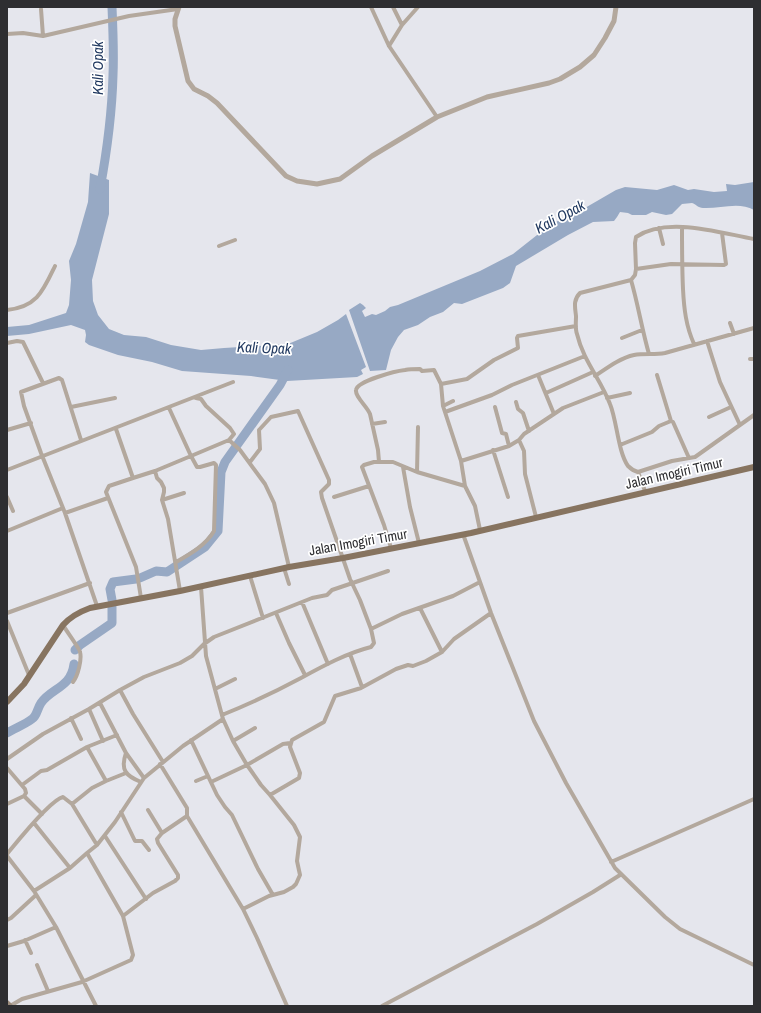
<svg xmlns="http://www.w3.org/2000/svg" width="761" height="1013" viewBox="0 0 761 1013" font-family="'Archivo Narrow',sans-serif">
<style>
.water{fill:#97a9c4}
.lines{fill:none;stroke-linecap:round;stroke-linejoin:round}
.river{stroke:#97a9c4;stroke-width:9}
.minor{stroke:#b3a89d;stroke-width:4}
.tertiary{stroke:#b3a89d;stroke-width:5}
.secondary{stroke:#9a8a7a;stroke-width:5.5}
.primary{stroke:#877460;stroke-width:6}
.labels{text-anchor:middle;stroke-width:3.5;stroke-linejoin:round;paint-order:stroke}
.street-label{font-size:14px;fill:#2e2e31;stroke:#fff}
.water-label{font-size:15px;font-style:italic;fill:#213960;stroke:#fff}
</style>
<rect width="100%" height="100%" fill="#e5e6ed"/>
<path class="water" d="M90 173 109 180V214L92 280 93 301 98 315 109 329 124 335 146 337 171 345 201 350 224 348 288 344 317 332 338 320 346 314 366 367 361 370 363 374 357 377 287 381 251 376 182 371 152 362 118 355 89 345 85 342 86 335 85 330 71 325 29 334 7 336V327L29 325 66 313 69 305 71 280 69 261 76 244 88 202Z
M754 182V210C739 201 719 209 703 208 698 208 696 204 692 203 689 203 685 204 682 204L672 214 666 215 652 212 646 215H632L628 213 620 212 617 217 614 221 593 222 568 235 516 266 510 283 503 288 462 304 454 303 443 312 430 317 418 325 404 330 398 337 391 350 386 370 370 371 349 310 360 303 363 305 366 308 362 311 365 317 372 314 376 315 385 311 390 307 398 305 480 271 513 254 551 224 578 212 616 190 625 187 657 190 674 185 688 190 694 189 714 192 727 191 726 184 735 185Z"/>
<g class="lines">
<path class="river" d="M100 189C107 151 112 113 113 75 114 53 113 30 112 7
M140 578 156 571 167 572 205 547 218 531 221 472 225 462 280 385 288 370
M112 600 110 589 113 582 136 579
M75 650 80 645 112 623V607
M7 733C15 728 24 725 32 719 37 716 37 709 41 703 51 688 71 688 74 664"/>
<path class="minor" d="M371 7 389 46 437 117
M393 7 402 25
M41 9 43 36
M7 34 23 33 43 36 129 16 178 9
M389 46 402 25 418 7
M682 227C682 248 682 268 683 289 684 309 686 326 694 344
M659 228 663 244
M219 246 235 240
M636 269 635 243 636 237C667 216 720 233 754 239
M631 280C638 304 642 330 649 354
M7 310C37 307 43 291 55 266
M730 323 734 334
M622 338 642 330
M707 341 720 382 740 425
M7 343 17 341 23 342 43 383
M750 359H754
M538 375 554 414
M657 375 671 421
M595 376C607 368 620 358 634 355 644 353 655 355 665 353L754 328
M441 384 467 379 494 360 518 348 517 338 518 336 576 326
M546 393 593 372
M607 398 630 393
M516 402 518 409 523 413 529 431
M443 406 453 401
M71 407 115 398
M495 407 502 433 506 434 509 446
M169 408 191 456 229 440 234 434 230 428 206 406 201 399 196 398
M445 412 492 395 512 385 585 356
M709 417 731 407
M372 424 385 422
M116 429 133 478 109 486 106 492 136 567 141 598
M7 430 31 423
M81 440 62 380 59 378 21 392 24 406 41 453 65 513 97 606
M229 440 240 450 265 484 274 503 289 567
M519 440 524 451 525 474 536 517
M620 445 652 432 659 426 671 421 673 422 689 458
M493 450 508 497
M461 461 509 446 519 440 524 434 563 408 604 392
M379 462 378 450 370 414C367 406 355 397 356 390 357 381 396 371 405 370 410 369 415 369 420 369L422 371 434 370 441 384 443 406 461 461 465 486 475 506 480 530
M403 467 410 507 419 543
M7 470 233 382
M155 471 157 478 161 482 164 488V492L162 500 168 519 180 591
M417 472 418 427
M638 472C634 471 631 469 628 466 618 452 617 421 610 404 601 380 583 360 577 334 575 329 576 322 576 316 575 307 573 300 580 293L631 280 635 275 636 269 671 264 724 265 726 264 722 233
M133 478 155 471 191 456 197 467H200L214 463 216 465 214 531C206 545 190 554 176 562
M645 491 638 472 672 461 695 457 754 415
M7 497 13 511
M334 497 369 486
M162 500 184 493
M65 513 108 498
M7 531 63 508
M463 534 491 613 534 721 566 783 615 868 665 917 680 929 754 965
M391 548 384 525 362 467 364 465 374 462H393L417 472 465 486
M284 568 289 584
M250 576 263 618
M201 587 206 656 223 719 233 741 247 765 261 785 270 795 294 825 300 837 297 861 300 875 296 884 293 887 284 892 269 896 243 909 257 938 287 1006
M302 602 328 664
M420 608 442 652
M7 613 90 583
M276 613 289 643 305 675
M7 621 29 675
M63 625C65 629 80 649 80 652 82 659 78 676 73 682
M371 629 402 614 453 596 480 582
M350 654 362 687
M215 689 235 679
M120 690 133 714 163 762
M100 703 126 753 144 778
M89 709 103 741
M222 715C249 704 275 692 301 678 323 666 347 653 371 647L374 643 371 629 360 600 350 579 322 498 321 492 329 484V480L298 411 271 417 259 430 260 449 250 462
M71 718 81 739
M191 740 217 795 225 807 232 815 258 869 273 895
M233 741 255 728
M87 747 106 781
M126 753C120 770 126 776 141 782
M7 759 43 734 89 709 120 690 144 677 180 663 192 656 204 644 214 637 312 598 327 595 332 590 388 571
M160 764 187 808V816L243 909
M7 768 25 789 26 793 24 796 42 814
M196 781 208 776
M211 782 247 765 283 744 290 743
M22 785 41 771 47 770 87 747 117 735
M270 795 299 778 300 773 290 747 292 740 324 722 335 696 361 688 396 669 408 665 413 666 426 661 442 652 454 639 491 613
M7 804 24 796
M72 804 92 788 106 781 126 773
M148 810 162 833
M121 812 135 841H142L149 850
M34 823 70 868
M105 836 146 899
M7 854C17 842 50 800 63 797L72 804 97 845
M7 856 34 891 56 927 96 1006
M611 862 754 799
M34 891 70 868 87 853
M123 916 153 893 175 881 178 878V875L158 843 157 839 162 833 187 816
M7 920 11 918 36 895
M25 940 31 953
M7 946 24 941 56 927
M37 965 48 991
M10 1006 22 999 82 982 131 960 133 955 123 916 87 853 97 845 115 822 144 778 183 746 223 719
M382 1006 537 924 593 892 620 875"/>
<path class="tertiary" d="M179 7 175 19V26L188 81 194 89 208 96 217 103 286 176 297 181 317 184 340 179 372 156 437 117 487 97 549 83 560 79 580 67 594 55 605 38 614 21 616 7"/>
<path class="secondary" d="M7 1003 10 1006"/>
<path class="primary" d="M7 702 24 684 63 625C71 616 79 612 90 608L180 591 289 567 343 558 471 533 754 467"/>
</g>
<g class="labels">
<g class="street-label">
<text transform="translate(674 473) rotate(-13)" y="5">Jalan Imogiri Timur</text>
<text transform="translate(358 542) rotate(-10)" y="5">Jalan Imogiri Timur</text>
</g>
<g class="water-label">
<text transform="translate(98 68) rotate(-90)" y="5">Kali Opak</text>
<text transform="translate(560 217) rotate(-28)" y="5">Kali Opak</text>
<text transform="translate(264 348) rotate(2)" y="5">Kali Opak</text>
</g>
</g>
<rect width="761" height="1013" fill="none" stroke="#2e2e31" stroke-width="16"/>
</svg>
